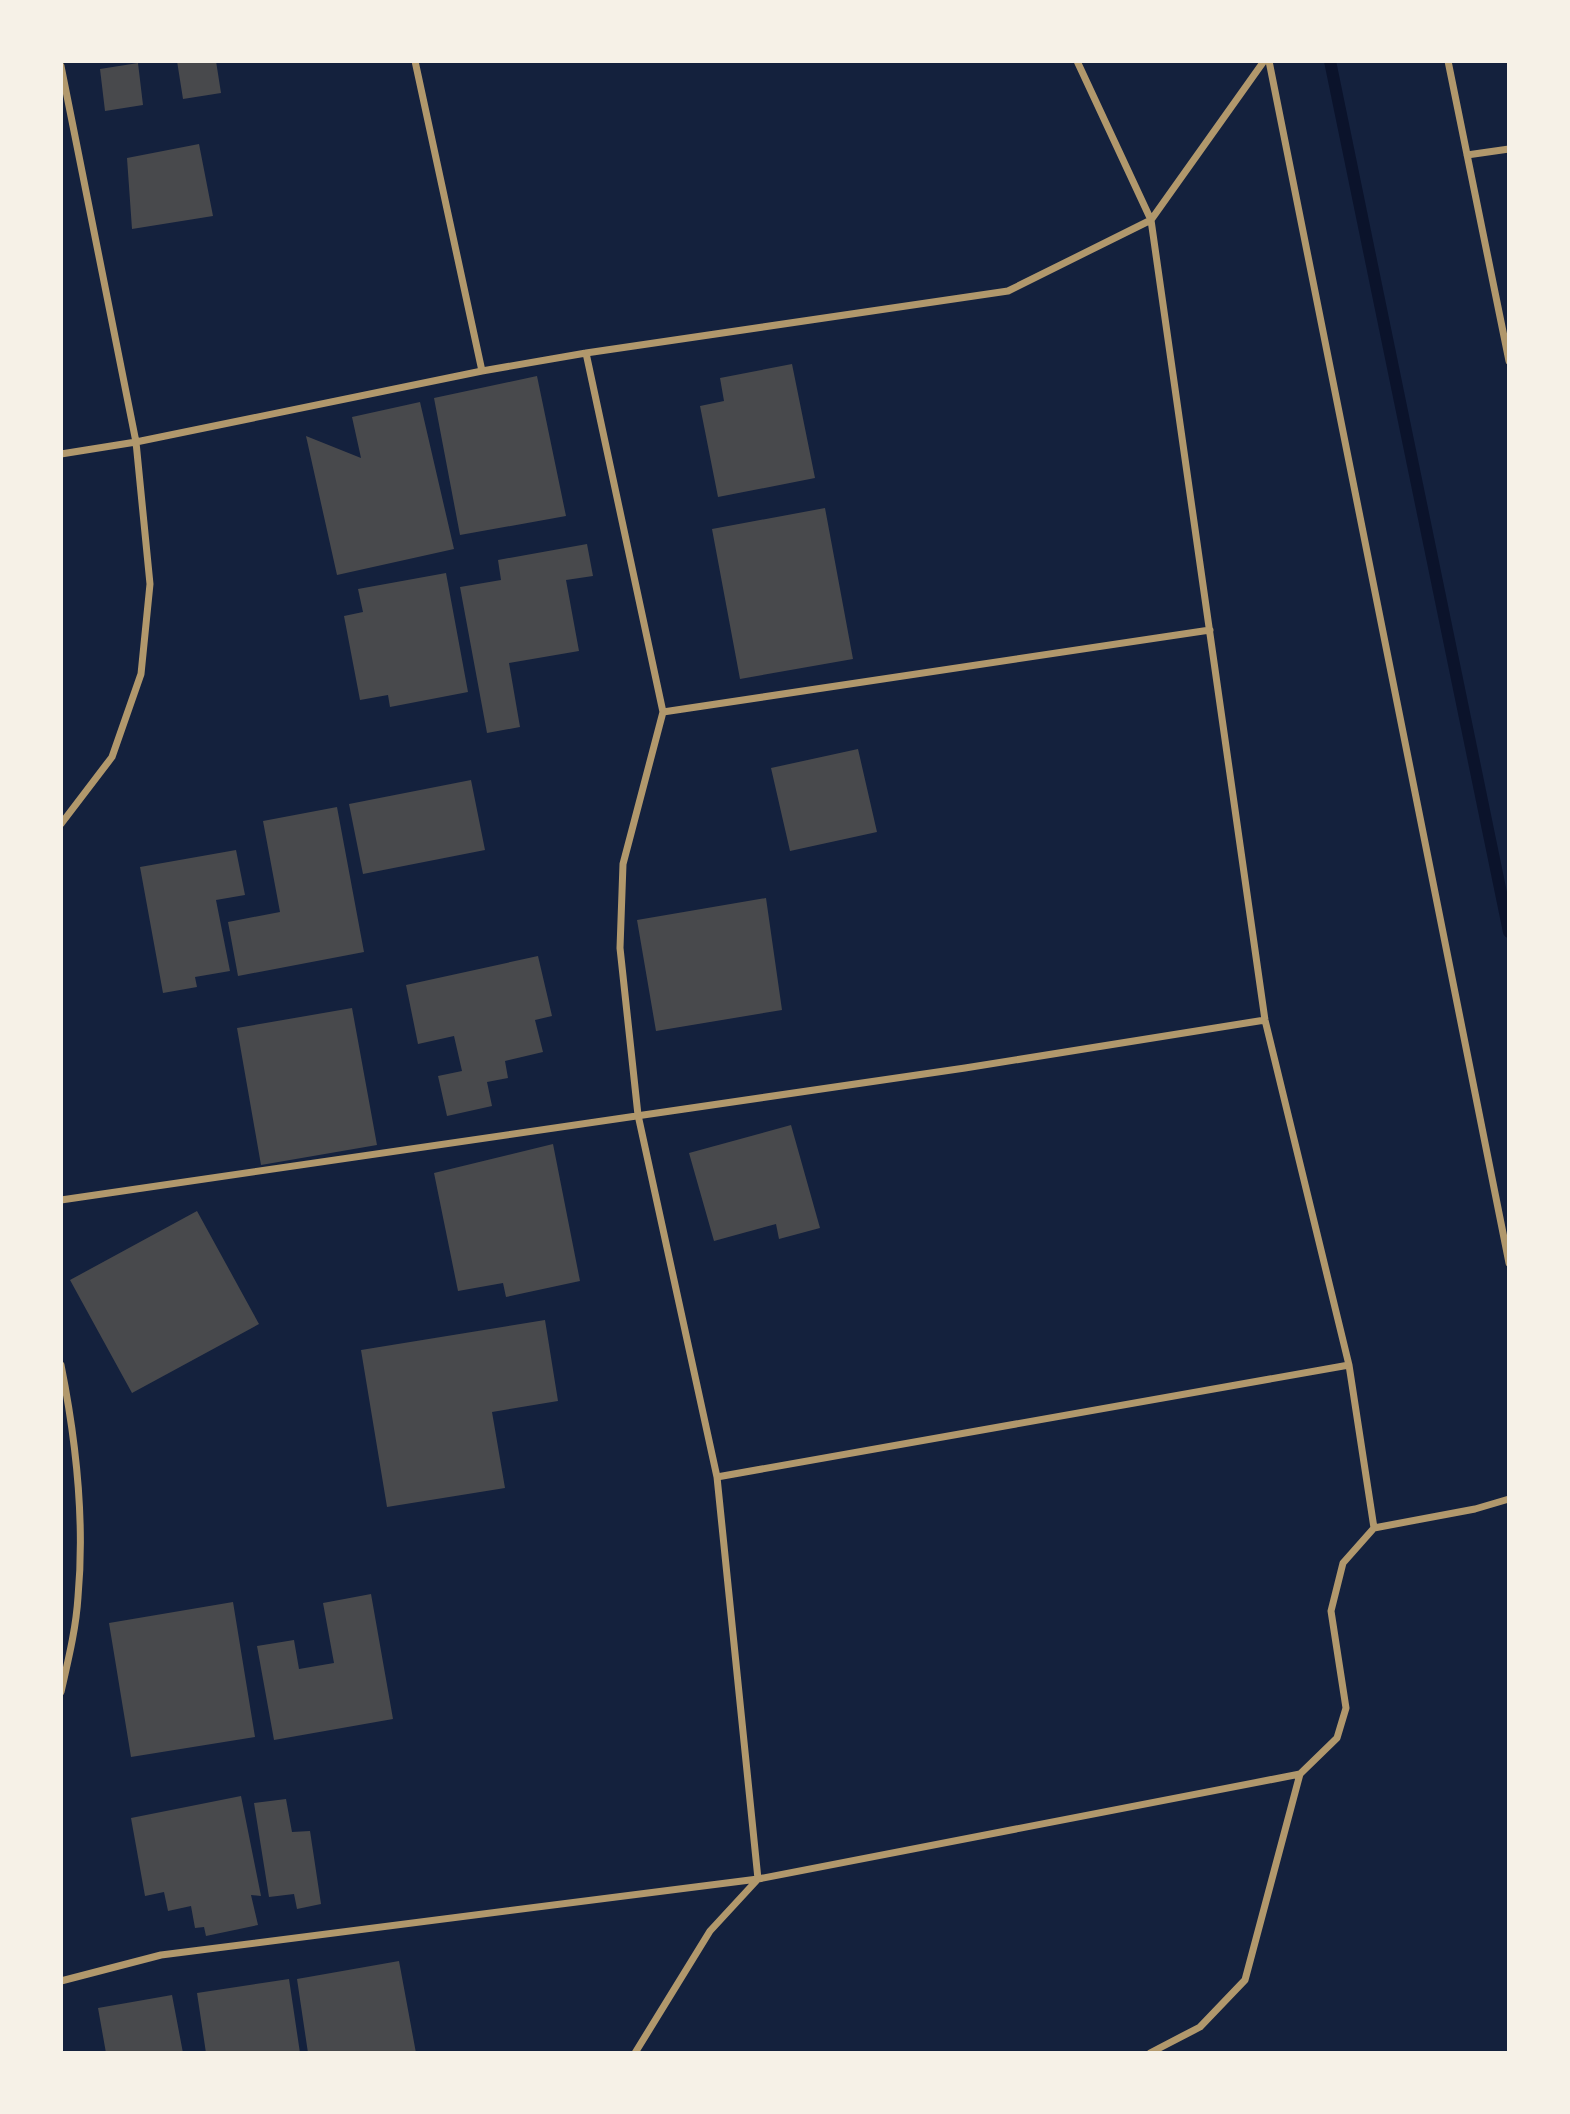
<svg xmlns="http://www.w3.org/2000/svg" width="1570" height="2114" viewBox="0 0 1570 2114" font-family="'Work Sans',sans-serif">
<style>
.lines{fill:none;stroke-linecap:round;stroke-linejoin:round}
.stream{stroke:#0b132b;stroke-width:12}
.building{fill:#48494c}
.minor{stroke:#b1986c;stroke-width:7}
</style>
<rect width="100%" height="100%" fill="#14213d"/>
<g class="lines">
<path class="stream" d="M1330 61 1509 932"/>
</g>
<path class="building" d="M177 61H216L221 93 183 99Z
M138 63 143 105 105 111 100 69Z
M199 144 213 216 132 229 127 158Z
M792 364 815 478 718 497 700 406 724 401 720 378Z
M537 376 566 516 460 535 434 398Z
M420 402 454 549 337 575 306 436 361 458 352 417Z
M825 508 853 659 740 679 712 529Z
M587 544 593 576 566 580 579 651 509 663 520 727 487 733 460 587 501 580 498 560Z
M446 573 468 692 390 707 388 695 360 700 344 616 363 612 358 589Z
M858 749 877 832 790 851 771 768Z
M471 780 485 850 363 874 349 804Z
M337 807 364 952 238 976 228 922 280 912 263 821Z
M236 850 245 895 216 900 230 971 195 977 197 987 163 993 140 867Z
M766 898 782 1010 656 1031 637 920Z
M538 956 552 1016 535 1020 543 1052 505 1061 508 1078 487 1082 492 1106 447 1116 438 1076 462 1071 454 1036 418 1044 406 985Z
M352 1008 377 1145 261 1165 237 1028Z
M791 1125 820 1228 779 1239 776 1224 714 1241 689 1153Z
M553 1144 580 1281 506 1297 503 1283 458 1291 434 1173Z
M197 1211 259 1324 132 1393 70 1280Z
M545 1320 558 1401 492 1412 505 1488 387 1507 361 1350Z
M371 1594 393 1719 274 1740 257 1646 294 1640 299 1669 334 1663 323 1603Z
M233 1602 255 1737 131 1757 109 1623Z
M241 1796 261 1896 251 1895 258 1925 206 1936 204 1927 195 1928 191 1906 168 1911 164 1892 145 1896 131 1818Z
M286 1799 292 1832 310 1831 321 1904 297 1909 294 1894 269 1897 254 1803Z
M399 1961 416 2053H308L297 1979Z
M289 1979 300 2053H206L197 1993Z
M172 1995 183 2053H106L98 2008Z"/>
<g class="lines">
<path class="minor" d="M415 61 482 371
M1077 61 1151 220 1265 1020 1349 1365 1374 1528
M1269 61 1509 1263
M1448 61 1509 361
M61 66 136 442 150 584 141 674 112 757 61 824
M1467 155 1509 149
M586 353 663 712 623 864 620 948 638 1115 717 1477 758 1879 710 1931 635 2053
M61 454 136 442 482 371 586 353 1008 291 1151 220 1264 61
M663 712 1210 630
M61 1200 965 1068 1265 1020
M61 1365C76 1440 85 1520 78 1597 76 1629 68 1661 61 1692
M717 1477 1349 1365
M61 1981 161 1955 758 1879 1300 1774
M1150 2053 1200 2027 1245 1980 1300 1774 1337 1738 1346 1708 1331 1611 1343 1563 1374 1528 1475 1509 1509 1499"/>
</g>
<rect width="1570" height="2114" fill="none" stroke="#f6f1e7" stroke-width="126"/>
</svg>
